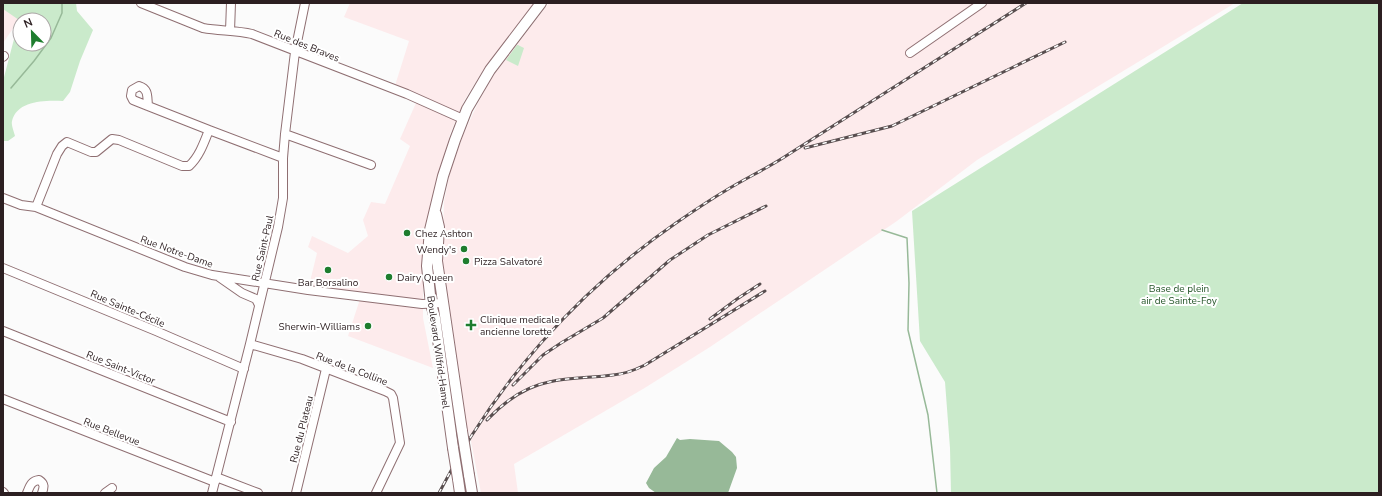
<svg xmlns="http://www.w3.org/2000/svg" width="1382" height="496" viewBox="0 0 1382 496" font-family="'Nunito Sans',sans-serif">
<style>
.built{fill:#fdebec}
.green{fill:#caeacb;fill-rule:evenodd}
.water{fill:#97b998}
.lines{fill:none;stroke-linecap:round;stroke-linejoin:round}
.stream{stroke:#97b998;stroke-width:1.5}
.minor-casing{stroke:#8f6f72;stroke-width:10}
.major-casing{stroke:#8f6f72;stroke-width:12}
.minor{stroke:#fff;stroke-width:8}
.major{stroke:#fff;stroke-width:10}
.rail-casing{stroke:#584e4f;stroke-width:3}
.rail{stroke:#fff;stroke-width:1.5;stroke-dasharray:4.5;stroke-linecap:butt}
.major-bridge-casing{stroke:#8f6f72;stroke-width:12;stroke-linecap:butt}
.major-bridge{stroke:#fff;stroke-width:10}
.poi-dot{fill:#1e7d2e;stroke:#fff;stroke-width:1.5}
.labels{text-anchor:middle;stroke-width:4;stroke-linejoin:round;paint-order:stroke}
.street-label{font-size:10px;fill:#2c1f21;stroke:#fff}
.poi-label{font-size:10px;fill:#2c1f21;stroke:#fff;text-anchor:start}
.park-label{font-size:10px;fill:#255529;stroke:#fff}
</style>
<rect width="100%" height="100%" fill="#fbfbfb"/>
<path class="built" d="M3 3 19 20 3 43Z
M350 3H534L483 70 464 101 450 134 423 241V318L433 368 348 336 360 299 308 290 317 253 308 247 312 236 348 253 368 236 363 220 371 202 385 204 410 146 400 139 416 103 393 92 409 41 344 17Z
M549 3H1235L977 160 897 221 710 347 643 389 514 464 518 493H481L469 431 457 429 442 273 444 202 450 172 464 133 478 103 493 76Z"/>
<path class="green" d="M3 3H76L77 11 93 30 80 61 70 92 63 101C46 100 17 100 12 121 11 125 14 132 15 136L8 141H3V81L19 20 3 9ZM20 20H44V44H20Z
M1243 3H1379V493H951L950 448 945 382 920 341 912 211Z
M517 45H518L524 48 518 66 506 60Z"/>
<path class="water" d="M677 438 680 440 690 439 719 441 732 452 736 457 737 468 728 493H656L649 488 646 483 654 468 666 457Z"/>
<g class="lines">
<path class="stream" d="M11 88 34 61 51 38 62 13V3
M882 230 907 238 909 283 908 330 928 415 937 493"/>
<defs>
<path id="minor" d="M141 3 203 28C220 31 236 30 252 34L407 94 463 119
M230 31 231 3
M910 53 982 3
M3 57 4 56
M139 86C149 89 147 97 148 106L133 100 131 96 132 90Z
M148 106 209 130
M285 134 371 165
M3 198 21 205 36 207 185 267 212 275 308 290 422 304 443 303
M36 207 57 154 62 146 67 142 91 152H96L112 139 119 140 182 166H189C199 157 204 143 209 130L283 158
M3 268 156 331 244 369
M219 277 242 293 256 299 259 305
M3 331 231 422
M250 344 302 359 385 391 391 394 393 398 400 443 376 493
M3 399 215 482
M216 477 258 493
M3 492 4 493
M27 493C30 486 31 481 39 480 45 484 44 487 42 493
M105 493 112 488
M212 493 250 344 278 227 283 198V158L285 134 295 52 305 3
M296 493 326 369"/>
<path id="major" d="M436 214 439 227 437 261 462 431
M453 448 435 318 431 304 427 266 430 230 443 176 455 140 467 109 490 70 541 3
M469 475 472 493
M458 479 460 493"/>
</defs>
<use href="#minor" class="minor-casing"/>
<use href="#major" class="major-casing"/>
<use href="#minor" class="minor"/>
<use href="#major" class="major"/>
<defs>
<path id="rail" d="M805 148 892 126 1065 42
M710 319 737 299 760 284
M513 385 543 355 561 343 603 318 670 260 708 235 766 206
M487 420C504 402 524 387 549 382 570 377 592 378 613 375 625 374 635 370 645 365L765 291
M439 493C494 385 576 292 676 223 692 212 708 201 725 191 746 178 768 168 789 154 868 104 947 53 1026 3"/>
</defs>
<use href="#rail" class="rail-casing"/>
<use href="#rail" class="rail"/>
<defs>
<path id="major-bridge" d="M462 431 469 475
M453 448 458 479"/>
</defs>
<use href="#major-bridge" class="major-bridge-casing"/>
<use href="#major-bridge" class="major-bridge"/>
</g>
<g class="poi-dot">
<circle cx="407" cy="233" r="4"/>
<circle cx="464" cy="249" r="4"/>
<circle cx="466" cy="261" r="4"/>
<circle cx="328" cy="270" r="4"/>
<circle cx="389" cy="277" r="4"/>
<path d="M469 319h4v4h4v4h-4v4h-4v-4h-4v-4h4z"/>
<circle cx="368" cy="326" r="4"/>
</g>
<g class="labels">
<g class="street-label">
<text transform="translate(307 45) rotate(22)" y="4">Rue des Braves</text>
<text transform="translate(262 248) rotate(-77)" y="4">Rue Saint-Paul</text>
<text transform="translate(177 251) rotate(20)" y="4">Rue Notre-Dame</text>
<text transform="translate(128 308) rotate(23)" y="4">Rue Sainte-Cécile</text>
<text transform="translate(439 352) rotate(82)" y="4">Boulevard Wilfrid-Hamel</text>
<text transform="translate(121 367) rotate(22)" y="4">Rue Saint-Victor</text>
<text transform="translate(352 368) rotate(21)" y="4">Rue de la Colline</text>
<text transform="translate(301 429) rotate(-76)" y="4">Rue du Plateau</text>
<text transform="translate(112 431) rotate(21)" y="4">Rue Bellevue</text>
</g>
<g class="poi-label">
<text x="415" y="237">Chez Ashton</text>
<text x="456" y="253" text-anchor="end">Wendy's</text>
<text x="474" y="265">Pizza Salvatoré</text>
<text x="397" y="281">Dairy Queen</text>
<text x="328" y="286" text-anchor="middle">Bar Borsalino</text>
<text x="480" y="323">Clinique medicale<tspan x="480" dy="12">ancienne lorette</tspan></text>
<text x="360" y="330" text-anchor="end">Sherwin-Williams</text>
</g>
<g class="park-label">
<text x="1179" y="292">Base de plein<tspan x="1179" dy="12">air de Sainte-Foy</tspan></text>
</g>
</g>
<rect width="1382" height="496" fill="none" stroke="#2c1f21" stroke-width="8"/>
<g transform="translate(32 32) rotate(337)"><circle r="19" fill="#ffffff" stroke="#aba5a6"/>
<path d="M0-3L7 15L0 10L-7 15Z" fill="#1e7d2e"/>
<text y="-6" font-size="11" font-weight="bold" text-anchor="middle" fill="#2c1f21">N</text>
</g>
</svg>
